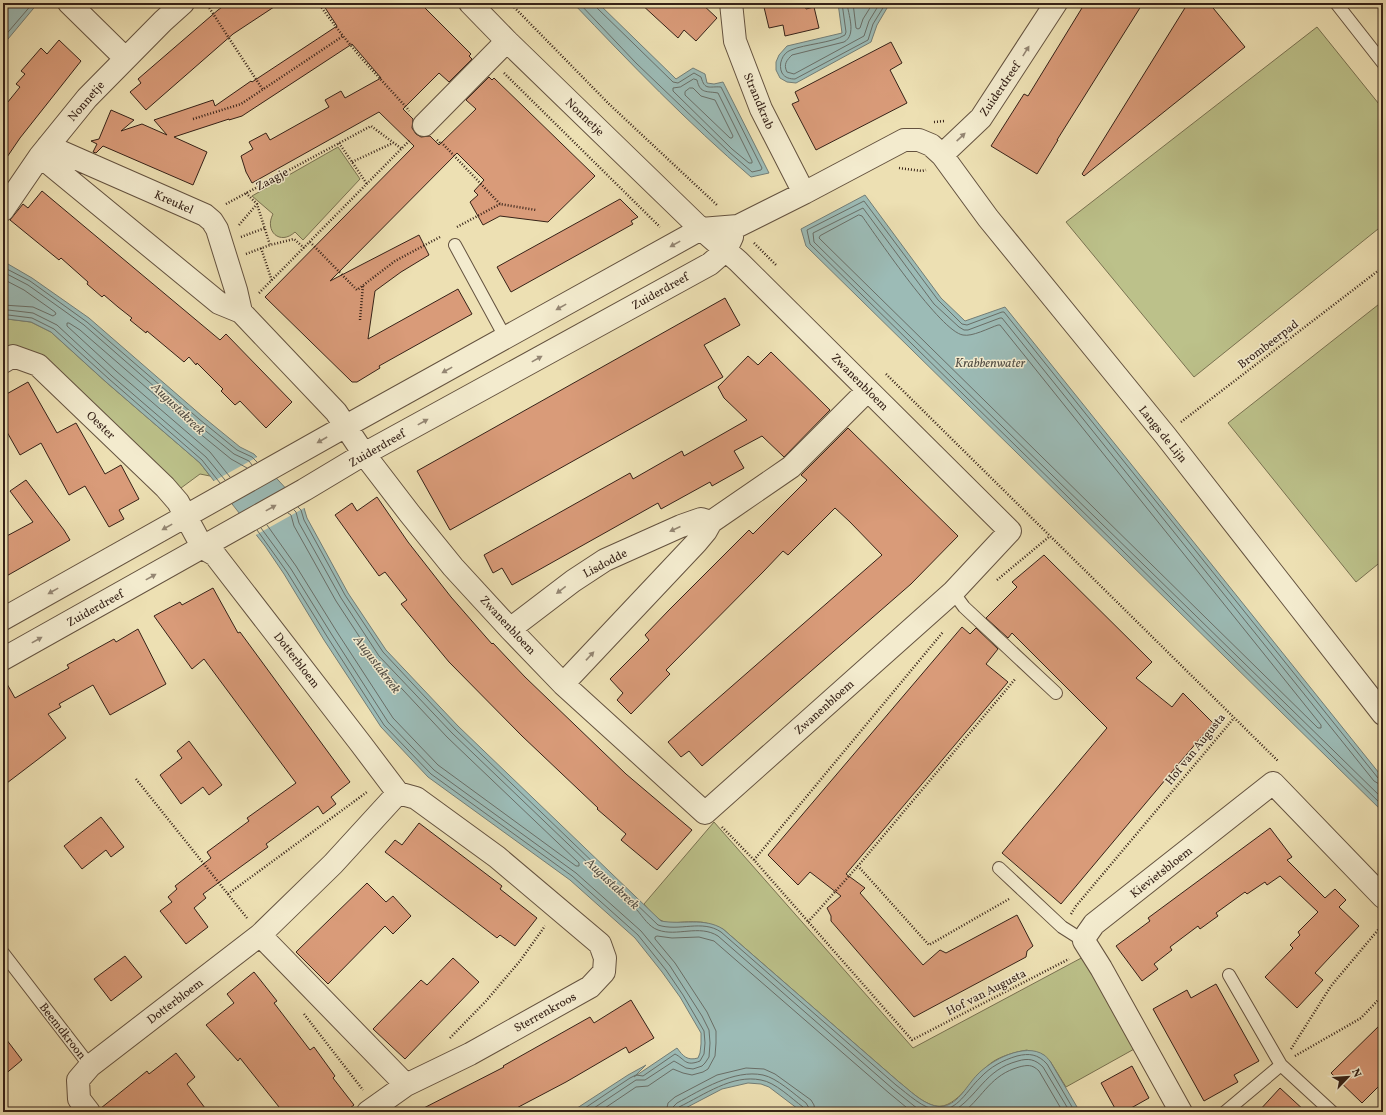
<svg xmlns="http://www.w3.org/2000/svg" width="1386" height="1115" viewBox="0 0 1386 1115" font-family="Vollkorn,serif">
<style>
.green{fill:#bcc18a;stroke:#797251}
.water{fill:#9cbbb6;stroke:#737e77}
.pier{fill:#ede0b3}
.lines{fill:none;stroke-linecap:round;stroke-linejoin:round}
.shore{stroke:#696e67;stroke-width:1}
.building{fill:#d99b79;stroke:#362218}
.lane-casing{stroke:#64523f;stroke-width:14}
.street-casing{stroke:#64523f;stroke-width:24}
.path{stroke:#362218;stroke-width:2.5;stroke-dasharray:1 2;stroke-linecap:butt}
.lane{stroke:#f3ebce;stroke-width:12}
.street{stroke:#f3ebce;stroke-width:22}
.oneway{fill:#948673}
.labels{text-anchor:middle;stroke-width:3;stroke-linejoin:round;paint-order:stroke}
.street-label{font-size:12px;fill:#362218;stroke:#f3ebce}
.water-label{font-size:13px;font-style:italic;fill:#555047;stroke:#f3ebce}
</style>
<rect width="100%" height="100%" fill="#ede0b3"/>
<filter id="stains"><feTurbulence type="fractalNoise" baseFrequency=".005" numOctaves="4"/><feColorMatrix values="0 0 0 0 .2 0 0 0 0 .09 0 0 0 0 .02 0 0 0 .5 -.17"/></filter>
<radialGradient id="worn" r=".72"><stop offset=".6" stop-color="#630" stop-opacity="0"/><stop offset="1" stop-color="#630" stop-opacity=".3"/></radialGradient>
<path class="green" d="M1317 27 1383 109V225L1194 377 1066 222Z
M338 147 360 179 303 240 295 232C280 246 264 231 273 214L252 196Z
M1383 301V560L1356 582 1228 423Z
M7 319 31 322 51 332 106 382 200 463 210 476 200 474 181 488 33 354 8 346 3 349V321Z
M714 822 913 1048 1085 956 1136 1048 1066 1087 1050 1061 1027 1050C1016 1052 1004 1055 994 1061 977 1071 957 1111 935 1106 921 1102 910 1091 899 1082L723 929C716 927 707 922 699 922 668 920 667 932 644 904Z"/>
<path class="water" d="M3 3H38L3 45Z
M573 3H598L676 79 693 68 705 74 707 83 714 84 723 82 769 173 751 177C688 123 630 63 573 3Z
M838 3H890L877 25 871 42 796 83 787 82 780 78 776 70V62L779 55 787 46 842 33Z
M865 195 941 298 965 321 1005 307 1383 778V812L806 246 801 229Z
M3 263 8 264 32 278 89 318 202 416 240 447 254 454 304 508 307 518 348 593 386 650 458 726 661 921C682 925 704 917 723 929L899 1082C911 1091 927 1109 944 1106 958 1104 968 1084 977 1075 991 1060 1025 1042 1044 1055 1046 1056 1048 1059 1050 1061L1080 1112H802L769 1087 761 1084 748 1083 722 1089 678 1112H571L628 1075 646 1065 634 1077 677 1048C683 1056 687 1061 698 1058L700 1053 701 1044V1033L680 997 662 972 635 938 570 880 428 777 381 727 324 640 284 574 265 546 200 463 106 382 51 332 31 322 7 319 3 321Z"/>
<path class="pier" d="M259 456 275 473 227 501 212 482Z
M291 490 306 507 254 536 240 518Z"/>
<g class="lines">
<path class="shore" d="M579 3 636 63 729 152 752 172 761 170 762 168 721 87C709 86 705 91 701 77L694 73 678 83 673 82 597 8 596 3
M842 3 846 32 845 35C832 43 805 44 791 50 782 53 778 65 782 73 785 78 790 79 795 79L868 40 873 24 886 3
M847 3C848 14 857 35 844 42L792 55C787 60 783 64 787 72L794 74 864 36 869 21 880 3
M853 3 856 28 858 29 860 28 863 19 873 3
M3 38 33 3
M694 79 697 80C700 94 707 91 718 93L752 161V163H749L732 149 673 91V88L680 87Z
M690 88H693L701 96 715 100 733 136 732 138H730L685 95V92Z
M859 215 862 216C877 237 941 332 963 335 972 337 989 328 998 325H1000L1321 725V728H1318L819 238 820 236Z
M3 267 30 281 87 322 199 419 237 450 252 457 257 462
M3 272 28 285 84 325 196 423 234 454 249 461 252 465
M3 279 24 290 55 312 56 314 53 316 33 307 3 305
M3 311 8 310 33 313 57 325 112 376 206 457 225 480
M3 317 8 315 32 318 54 329 109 379 202 460 220 483
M230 477 210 452 116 371 67 326V323H69L80 330 193 428 231 459 247 468
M298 507 301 510 304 520 345 595 383 652 455 729 658 925C679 932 702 919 721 932L896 1085C908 1094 923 1109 938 1110 958 1111 967 1090 980 1078 990 1067 1003 1060 1017 1056 1029 1053 1038 1054 1047 1064L1075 1112
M294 510 296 512 299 523 341 598 379 656 452 733 637 910C643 917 649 927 658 930 677 937 699 924 718 936L893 1089 918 1109 926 1112
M267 525 296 566 337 632 393 718 438 765 576 866H579V863L447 737 374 659 336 601 294 526 291 515 288 513
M261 528 291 569 332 635 388 722 434 770 576 873 641 931 670 966 702 1016 709 1030 710 1043 709 1057 705 1063 702 1066 693 1069 686 1068 674 1061 645 1080H636L588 1112
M257 530 287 572 328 638 384 725 431 774 572 876 638 935 666 970 683 995 704 1031 705 1043 704 1054 700 1061C685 1067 685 1059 675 1054L643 1076 636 1075 630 1078 579 1112
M1383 780 1378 778 1004 312H1002L967 325 962 324 938 300 864 201 807 230 810 244 1383 806
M1383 785 1379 784 1374 781 1002 318H1000L968 330H964L959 327 934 304 863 208 813 233 814 242 1383 799
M599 1112 636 1087 648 1086 673 1069 683 1073 692 1075 703 1072 708 1069 715 1056 716 1043V1031L707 1012 692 989 675 963 655 939V937L657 936 672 938 699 937 714 941 889 1093 912 1112
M666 1112 668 1103 675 1097 717 1075 746 1068 764 1069 775 1074 811 1100 814 1105 815 1112
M672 1112 673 1107 677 1103C701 1090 734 1069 763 1075 777 1078 794 1094 806 1103L809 1108V1112
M677 1112 679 1107C704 1095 732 1074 761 1080 775 1082 792 1099 803 1107L804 1112
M952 1112C979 1096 984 1070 1018 1061 1028 1058 1035 1059 1043 1067L1070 1112
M964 1112C984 1095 991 1075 1019 1067 1027 1065 1032 1064 1039 1071L1063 1112"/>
</g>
<path class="building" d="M228 3H280L233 34 146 110 130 92 141 83 138 79 218 10Z
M322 3H420L471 54 469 56 472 59 449 82 439 73 403 109 413 119 412 128 416 134 421 137 430 136 439 145 476 109 466 100 489 77 492 80 494 78 595 176 548 222 500 216 483 225 470 202 478 195 474 191 484 180 457 153 330 281 419 235 429 255 401 272 375 291 368 339 458 289 472 314 379 366 380 368 357 382H352L265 297 414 146 379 112 252 183 246 172 241 156 253 149 249 142 266 133 270 140 329 107 325 100 341 91 345 98 381 78 352 44 242 116 229 120V119L174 137 207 152 193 185 103 146 96 153 93 152 97 144 91 141 99 139 111 110 134 120 121 131 142 124 167 135 154 120 213 100 215 106 251 81 252 82 337 26Z
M640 3H701L717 18 696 41 684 30 678 38Z
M763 3H804L806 9 814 7 819 28 785 36 783 25 769 28Z
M1085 3H1143L1057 140H1058L1037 174 991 146 1024 94 1028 96Z
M1188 3H1209L1245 47 1084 176 1082 174Z
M59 40 81 61 20 138 3 163V108L20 87 16 84 25 74 21 71 41 48 47 54Z
M891 42 902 63 890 70 907 103 816 150 792 104 799 101 795 92Z
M42 191 220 340 226 334 292 402 266 428 240 401 235 405 221 391 223 389 197 363 196 365 189 357 184 362 147 331 146 333 130 320 132 318 118 307 104 295 102 297 87 284 88 282 61 258 59 260 10 220 23 204 28 208Z
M620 199 638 217 631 221 633 224 511 292 497 267Z
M725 298 740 325 704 345 723 377 450 530 417 471Z
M771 352 830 410 784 457 762 436 734 451 744 468 712 486 710 482 661 509 658 503 512 585 502 568 493 573 484 555 630 473 633 479 682 451 684 456 747 420 724 398 718 387 748 356 758 365Z
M28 382 57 433 76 423 105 474 121 465 139 499 119 510 124 519 109 527 85 486 69 495 41 443 20 455 3 425V396Z
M848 428 958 536 911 584 702 766 689 751 681 757 668 742 882 555 850 522 835 508 788 555 783 551 764 571 666 670 670 674 631 714 617 700 623 693 610 679 649 640 645 635 669 610 749 530 753 534 807 480 801 475Z
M26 480 64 530 70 540 3 578V538L33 522 10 491Z
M377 497 408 542 451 597 492 644 493 643 525 677 626 774 692 830 657 870 621 840 626 834 597 809 598 808 522 736 449 662 401 604 407 600 385 572 379 576 335 515 352 503 357 511Z
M1044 555 1152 662 1136 678 1172 707 1183 693 1213 723 1061 904 1002 853 1107 728 1012 633 1008 638 986 618 1017 587 1012 582Z
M213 588 238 633 240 632 350 782 331 797 336 804 323 814 318 806 266 844 268 847 203 894 206 898 194 908 208 927 186 944 160 911 172 902 168 897 177 889 175 886 211 858 207 852 249 821 247 818 296 783 204 659 192 669 154 616 180 602 182 605Z
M962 627 970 634 976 628 998 649 986 664 1008 682 846 874 865 888 860 893 923 965 940 950 946 953 1017 915 1033 946 1027 951 1026 957 914 1017 831 921V916L827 908 841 896 810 872 798 885 768 855Z
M138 629 166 684 110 715 93 685 59 704 61 707 48 714 66 738 3 786V677L15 698 69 668 67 665 114 639 116 642Z
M189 741 222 785 209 795 203 787 181 804 160 775 182 758 177 751Z
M101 817 124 847 111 857 106 850 82 869 64 846Z
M419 823 502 886 500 889 537 918 515 946 500 935 497 938 385 852 395 840 402 845Z
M1270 828 1292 857 1287 860 1325 898 1335 889 1346 900 1339 907 1359 926 1315 973 1323 980 1297 1008 1265 977 1293 948 1290 945 1300 935 1298 932 1318 912 1280 876 1267 885 1265 882 1247 894 1245 892 1216 913 1218 916 1211 921 1200 929 1198 926 1170 947 1172 950 1154 964 1158 969 1142 981 1116 946 1150 921 1148 918Z
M367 883 386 902 393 896 411 916 393 934 385 926 328 984 296 952Z
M125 956 142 977 111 1001 94 979Z
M453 958 479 982 405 1059 373 1029 421 980 427 985Z
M254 972 277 1001 274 1003 297 1033 310 1050 314 1047 335 1076 333 1078 354 1105 345 1112H283L240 1058 238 1061 206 1025 234 1003 227 994Z
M1216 984 1259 1061 1234 1075 1238 1082 1204 1101 1153 1009 1187 990 1191 998Z
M631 1000 654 1038 629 1053 626 1047 566 1082 509 1112H416L504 1067 503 1066 590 1017 594 1023Z
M1383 1022V1082L1362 1103 1331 1073Z
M3 1035 22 1060 3 1076Z
M176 1053 195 1077 187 1084 208 1112H101V1108L147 1071 149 1074Z
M1132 1066 1149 1098 1124 1112H1117L1101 1083Z
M1280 1088 1306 1112H1258Z"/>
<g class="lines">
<defs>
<path id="lane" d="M1336 3 1383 63
M455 245 505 337
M953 592 964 607 1056 693
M999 868 1062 927 1084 941
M3 953 90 1066
M1229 975 1281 1065 1332 1112
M1225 1112 1281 1065"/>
<path id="street" d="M69 3 125 58
M731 3 735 41 761 109 804 193
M424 125 507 41
M48 146 205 215 212 221 217 229 236 290 241 312
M942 155 981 118 1056 3
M40 156 219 303 241 312 336 412 364 454 410 514 453 567 510 629 563 684 705 813 953 592 1010 531 738 261 701 229 507 41 470 3
M3 210 40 156 87 98 163 21 183 3
M3 362 13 356 38 365 165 487 178 502 203 548 215 555 361 744 398 793 333 864 260 935 90 1066 78 1080 79 1099 89 1112
M3 619 346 426 701 229 738 226 804 193 904 140H919L931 145 942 155 988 218 1165 435 1383 714
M510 629 573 581 605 560 681 526 701 519 711 522
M3 659 304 490 364 454 710 264 726 250 732 237
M563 684 696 543 706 531 711 522 791 467 868 390
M260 935 406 1085
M368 1112 406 1085 470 1054 590 987 604 972 605 958 600 944 497 857 416 798 398 793
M1181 1112 1101 968 1084 941 1087 934 1094 924 1273 783 1383 897"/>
</defs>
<use href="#lane" class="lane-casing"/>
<use href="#street" class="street-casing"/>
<path class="path" d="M206 3 263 90
M318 3 343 36 363 60 407 108 409 111
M510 3 609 104 717 205
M504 73 660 227
M193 119 241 104 343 36
M934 122 945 121
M437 140 440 143 441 142 500 204 536 210
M339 143 367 184
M352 162 393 143
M899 168 922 171 926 170
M246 193 257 204 270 245 294 239 304 248
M226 204 371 126 402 149
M239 225 257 204
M457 227 500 204
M241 237 265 228
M310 242 357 290 395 261 440 237
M754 243 777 266
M261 248 272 281
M246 254 270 245
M259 293 410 140
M360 320 363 285
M886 374 1278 761
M1181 422 1383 267
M997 580 1050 536
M136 779 247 918
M722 827 754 860 912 1040 1069 959
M754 860 943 632
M228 894 367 792
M1009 899 929 945 858 866 1016 678
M1071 914 1076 906 1234 718
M808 922 858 866
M304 1014 363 1090
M450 1038 486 1001 520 961 545 926
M1291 1049 1331 986 1383 924
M1295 1056 1361 1018 1383 995"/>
<use href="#lane" class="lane"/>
<use href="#street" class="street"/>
</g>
<defs><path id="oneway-solid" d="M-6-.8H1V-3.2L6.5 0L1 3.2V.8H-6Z"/></defs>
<g class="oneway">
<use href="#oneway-solid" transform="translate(1026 51) rotate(-58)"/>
<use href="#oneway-solid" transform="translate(961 137) rotate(-43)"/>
<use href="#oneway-solid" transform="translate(675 244) rotate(151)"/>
<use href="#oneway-solid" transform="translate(561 307) rotate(151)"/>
<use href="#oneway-solid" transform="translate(537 359) rotate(-29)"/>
<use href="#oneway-solid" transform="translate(447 370) rotate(151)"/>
<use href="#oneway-solid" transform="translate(423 422) rotate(-29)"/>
<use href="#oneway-solid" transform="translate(322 440) rotate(150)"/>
<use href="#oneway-solid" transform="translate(271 508) rotate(-29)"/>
<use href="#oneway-solid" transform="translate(167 527) rotate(151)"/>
<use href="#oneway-solid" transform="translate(675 529) rotate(156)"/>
<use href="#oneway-solid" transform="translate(151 577) rotate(-29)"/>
<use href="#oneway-solid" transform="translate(561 590) rotate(142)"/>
<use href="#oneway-solid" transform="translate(53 591) rotate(151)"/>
<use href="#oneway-solid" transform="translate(37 640) rotate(-29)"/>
<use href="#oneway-solid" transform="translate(590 656) rotate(-47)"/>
</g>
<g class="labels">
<g class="street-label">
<text transform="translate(1000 89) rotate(-56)" y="4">Zuiderdreef</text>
<text transform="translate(86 101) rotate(-49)" y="4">Nonnetje</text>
<text transform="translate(759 101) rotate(67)" y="4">Strandkrab</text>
<text transform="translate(585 117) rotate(44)" y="4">Nonnetje</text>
<text transform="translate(272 179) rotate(-28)" y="4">Zaagje</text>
<text transform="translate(174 202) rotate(24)" y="4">Kreukel</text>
<text transform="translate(660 291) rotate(-29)" y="4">Zuiderdreef</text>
<text transform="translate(1268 344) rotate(-37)" y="4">Brombeerpad</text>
<text transform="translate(860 382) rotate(45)" y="4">Zwanenbloem</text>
<text transform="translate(101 425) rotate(44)" y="4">Oester</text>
<text transform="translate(1163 434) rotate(51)" y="4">Langs de Lijn</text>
<text transform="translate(377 448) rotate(-30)" y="4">Zuiderdreef</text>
<text transform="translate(605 563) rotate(-28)" y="4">Lisdodde</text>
<text transform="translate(95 608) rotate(-29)" y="4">Zuiderdreef</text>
<text transform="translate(508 625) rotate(47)" y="4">Zwanenbloem</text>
<text transform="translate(297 660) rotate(52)" y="4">Dotterbloem</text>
<text transform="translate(824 707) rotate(-42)" y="4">Zwanenbloem</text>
<text transform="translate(1195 749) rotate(-51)" y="4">Hof van Augusta</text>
<text transform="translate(1161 872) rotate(-38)" y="4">Kievietsbloem</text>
<text transform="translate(986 992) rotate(-27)" y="4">Hof van Augusta</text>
<text transform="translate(175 1001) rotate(-37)" y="4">Dotterbloem</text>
<text transform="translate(545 1012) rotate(-29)" y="4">Sterrenkroos</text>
<text transform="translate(63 1031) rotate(52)" y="4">Beemdkroon</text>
</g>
<g class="water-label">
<text x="990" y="367">Krabbenwater</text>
<text transform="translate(179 408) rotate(44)" y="5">Augustakreek</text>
<text transform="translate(378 664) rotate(53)" y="5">Augustakreek</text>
<text transform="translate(613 883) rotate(43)" y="5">Augustakreek</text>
</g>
</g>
<rect width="1386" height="1115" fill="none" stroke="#ede0b3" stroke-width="16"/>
<rect x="4" y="4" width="1378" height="1107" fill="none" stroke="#362218" stroke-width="2"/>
<rect x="8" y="8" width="1370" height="1099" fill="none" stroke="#362218"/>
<g transform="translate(1348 1077) rotate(65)" stroke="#f3ebce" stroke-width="3" paint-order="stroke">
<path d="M0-3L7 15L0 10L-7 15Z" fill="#362218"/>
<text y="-6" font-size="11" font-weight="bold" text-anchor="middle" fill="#362218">N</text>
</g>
<rect width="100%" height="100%" filter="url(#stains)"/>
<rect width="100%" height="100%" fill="url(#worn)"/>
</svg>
